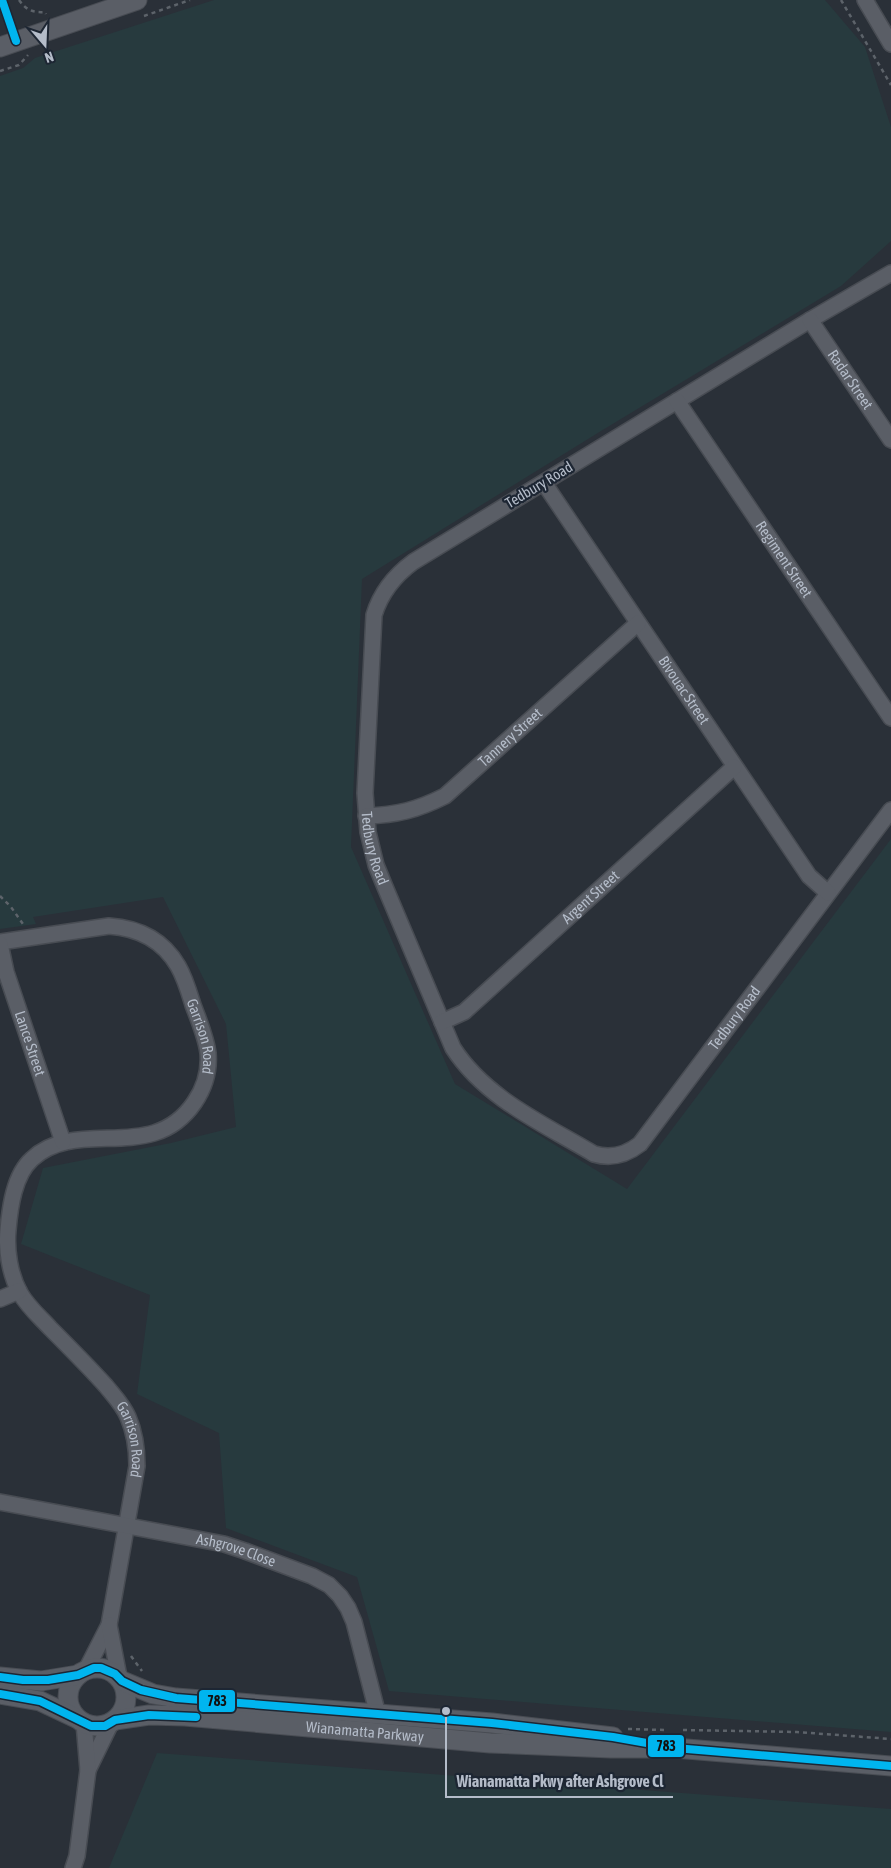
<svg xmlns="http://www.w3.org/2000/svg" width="891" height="1868" viewBox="0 0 891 1868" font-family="'Asap Condensed',sans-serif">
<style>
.green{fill:#273a3e}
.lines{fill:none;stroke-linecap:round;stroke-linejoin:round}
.service-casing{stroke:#484c53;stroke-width:10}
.minor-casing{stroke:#484c53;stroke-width:18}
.tertiary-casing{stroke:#484c53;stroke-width:21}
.path{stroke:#5d636a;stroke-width:2.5;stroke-dasharray:4 4;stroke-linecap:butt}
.service{stroke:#5a5e66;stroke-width:8}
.minor{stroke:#5a5e66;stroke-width:15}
.tertiary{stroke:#5a5e66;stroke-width:19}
.bus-1-casing{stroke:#1d2633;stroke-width:11}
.bus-1{stroke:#00b5ef;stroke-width:8}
.labels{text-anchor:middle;stroke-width:4.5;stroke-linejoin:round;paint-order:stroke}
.street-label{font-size:15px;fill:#b4bcc9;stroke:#1d2633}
.leader{fill:none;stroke:#b4bcc9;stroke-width:2}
.callout-dot{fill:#b4bcc9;stroke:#1d2633;stroke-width:2}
.callout-label{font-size:16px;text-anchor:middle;font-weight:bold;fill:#b4bcc9;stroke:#1d2633;stroke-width:4.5;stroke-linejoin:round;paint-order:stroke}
.line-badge{stroke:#1d2633;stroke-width:2}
.pale-badge-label{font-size:14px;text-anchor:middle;font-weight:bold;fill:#111}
</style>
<rect width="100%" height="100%" fill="#2a3038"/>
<path class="green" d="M214 0H825L865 47 891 127V241L841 286 601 431 362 579 351 847 455 1084 627 1189 891 839V1732L389 1691 357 1577 226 1528 219 1433 137 1394 150 1295 21 1244 43 1168 171 1143 236 1127 226 1024 163 897 33 917 36 924 0 929V76L23 68 35 58Z
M157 1753 891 1809V1868H109Z"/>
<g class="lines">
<defs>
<path id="service" d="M2 0 16 41"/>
<g id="minor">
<path d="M865 0 891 44"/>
<path id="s1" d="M891 273 810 320 413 562C394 576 381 592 374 615L365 793 368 832 376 865 385 887 453 1048C486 1099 544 1124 594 1154 611 1159 626 1155 640 1144L891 810"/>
<path id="s2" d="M810 320 891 440"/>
<path id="s3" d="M677 401 891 718"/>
<path id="s4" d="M544 483 809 876 828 893"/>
<path id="s5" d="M366 816C397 815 417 810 445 796L638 623"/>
<path id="s6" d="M0 942 109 926C138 928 163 940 178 966 185 978 189 992 193 1005 199 1021 206 1037 208 1053 211 1088 187 1123 154 1133 115 1145 65 1128 32 1159 14 1175 10 1207 8 1230 6 1250 10 1275 20 1293 28 1307 40 1317 50 1328 69 1347 88 1366 106 1386 114 1396 123 1405 128 1417 135 1433 137 1449 137 1466L109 1625 86 1670"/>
<path id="s7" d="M0 944 6 972 63 1142"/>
<path id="s8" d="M442 1022 464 1012 734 767"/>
<path d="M0 1299 19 1291"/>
<path id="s9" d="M0 1502 224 1544 245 1551 312 1576 329 1585 340 1596 348 1608 354 1622 378 1715"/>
<path d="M109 1625 119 1677"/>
<path d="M88 1770 111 1723"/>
<path d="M73 1868 77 1856 88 1770 84 1723"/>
</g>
<g id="tertiary">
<path d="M0 47 137 0"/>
<circle cx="97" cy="1697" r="29"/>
<path d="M0 1677 41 1681 78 1675"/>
<path d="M122 1681 153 1694 176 1698 492 1723 613 1737"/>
<path d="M0 1694 40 1701 76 1718"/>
<path id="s10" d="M115 1720 149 1715 185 1716 490 1743 611 1748H675L891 1766"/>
</g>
</defs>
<use href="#service" class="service-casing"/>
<use href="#minor" class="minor-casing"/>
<use href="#tertiary" class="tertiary-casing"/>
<path class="path" d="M19 0C26 10 33 13 45 12L46 14
M841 0 891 85
M144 16 190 0
M0 71 19 65 28 55
M0 896 11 907 23 924
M131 1656 142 1671
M628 1729 665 1730
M683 1730 797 1732 891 1739"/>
<use href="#service" class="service"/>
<use href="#minor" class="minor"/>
<use href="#tertiary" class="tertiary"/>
<defs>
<path id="bus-1" d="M2 0 16 41
M0 1677 23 1680H48L78 1675 94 1668H101L115 1674 122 1681 141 1690 176 1698 492 1723 613 1737 675 1748 891 1766
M0 1694 40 1701 91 1726H105L115 1720 149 1715 196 1717"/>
</defs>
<use href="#bus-1" class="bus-1-casing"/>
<use href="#bus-1" class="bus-1"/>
</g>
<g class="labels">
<g class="street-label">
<text dy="5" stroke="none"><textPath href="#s2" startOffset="72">Radar Street</textPath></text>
<text transform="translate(539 485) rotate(-31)" y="5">Tedbury Road</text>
<text dy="5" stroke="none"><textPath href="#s3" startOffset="191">Regiment Street</textPath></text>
<text dy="5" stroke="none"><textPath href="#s4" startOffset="250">Bivouac Street</textPath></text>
<text dy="5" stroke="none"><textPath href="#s5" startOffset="170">Tannery Street</textPath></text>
<text dy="5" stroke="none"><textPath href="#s1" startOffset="860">Tedbury Road</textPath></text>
<text dy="5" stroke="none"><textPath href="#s8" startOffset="195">Argent Street</textPath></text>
<text dy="5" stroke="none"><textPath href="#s1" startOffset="1460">Tedbury Road</textPath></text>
<text dy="5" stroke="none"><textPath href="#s6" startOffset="268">Garrison Road</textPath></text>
<text dy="5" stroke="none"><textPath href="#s7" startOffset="104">Lance Street</textPath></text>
<text dy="5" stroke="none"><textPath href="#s6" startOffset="846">Garrison Road</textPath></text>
<text dy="5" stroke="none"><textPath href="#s9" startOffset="241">Ashgrove Close</textPath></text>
<text dy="5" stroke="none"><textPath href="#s10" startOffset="251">Wianamatta Parkway</textPath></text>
</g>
</g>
<path class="leader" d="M446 1711L446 1797H673"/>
<circle class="callout-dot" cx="446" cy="1711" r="5"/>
<g class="callout-label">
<text x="560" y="1787">Wianamatta Pkwy after Ashgrove Cl</text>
</g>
<g class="line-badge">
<rect x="198" y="1689" width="38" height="24" rx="5" fill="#00b5ef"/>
<rect x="647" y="1734" width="38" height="24" rx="5" fill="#00b5ef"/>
</g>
<g class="pale-badge-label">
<text x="217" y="1706">783</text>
<text x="666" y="1751">783</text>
</g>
<g transform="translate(45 45) rotate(161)" stroke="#1d2633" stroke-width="4" paint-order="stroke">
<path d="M0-4L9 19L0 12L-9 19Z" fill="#b4bcc9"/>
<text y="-8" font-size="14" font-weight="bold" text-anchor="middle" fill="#b4bcc9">N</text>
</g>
</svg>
